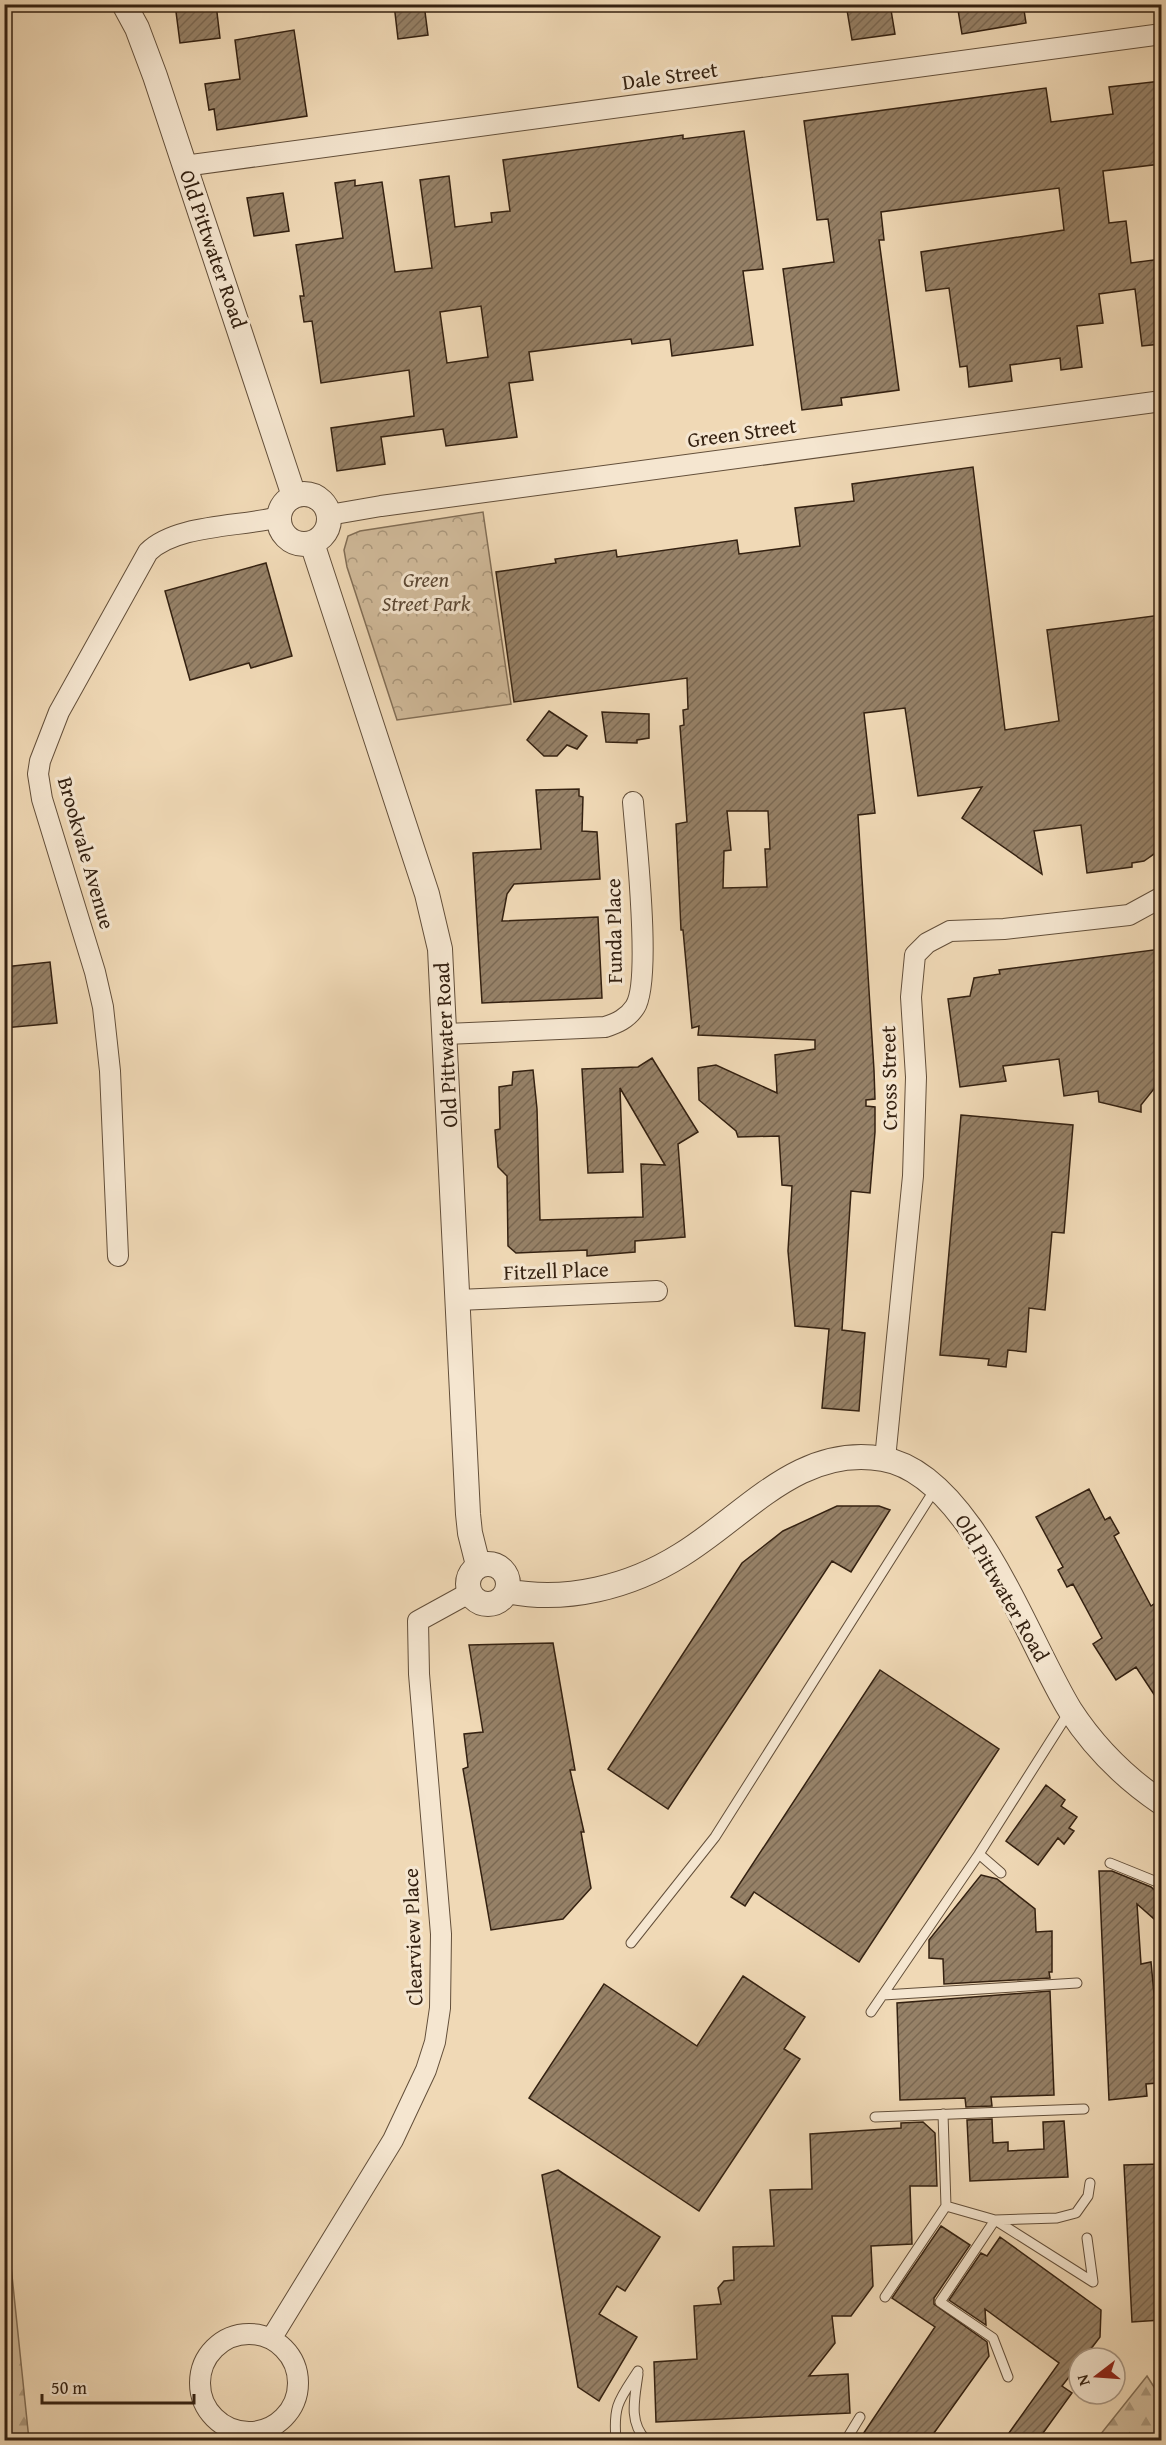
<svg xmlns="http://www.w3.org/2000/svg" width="1166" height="2445" viewBox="0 0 1166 2445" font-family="'Gentium Book Plus',serif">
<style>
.forest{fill:url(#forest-firs);stroke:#826e56;stroke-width:1.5}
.park{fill:url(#park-crowns);stroke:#826e56;stroke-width:1.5}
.building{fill:url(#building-hatch);stroke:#342111;stroke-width:1.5;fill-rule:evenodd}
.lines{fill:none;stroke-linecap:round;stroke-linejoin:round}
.service-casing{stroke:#634f3a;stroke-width:11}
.minor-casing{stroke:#634f3a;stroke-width:22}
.tertiary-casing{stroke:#634f3a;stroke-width:26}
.service{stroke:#f5e6d0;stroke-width:9}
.minor{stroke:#f5e6d0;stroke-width:20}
.tertiary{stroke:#f5e6d0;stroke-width:24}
.labels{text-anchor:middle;stroke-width:6;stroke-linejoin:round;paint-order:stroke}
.street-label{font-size:21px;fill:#342111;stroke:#f5e6d0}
.park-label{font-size:21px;font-style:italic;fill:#5b4733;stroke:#f5e6d0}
</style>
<defs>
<pattern id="forest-firs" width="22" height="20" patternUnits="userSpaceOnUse" patternTransform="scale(1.5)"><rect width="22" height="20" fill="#d0ba9a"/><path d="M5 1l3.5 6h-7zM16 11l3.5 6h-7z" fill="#aa977c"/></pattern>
<pattern id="park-crowns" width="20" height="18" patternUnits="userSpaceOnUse" patternTransform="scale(1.5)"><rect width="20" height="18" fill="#d0ba9a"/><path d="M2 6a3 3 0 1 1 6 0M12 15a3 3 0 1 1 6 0" fill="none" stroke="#aa977c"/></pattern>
<pattern id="building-hatch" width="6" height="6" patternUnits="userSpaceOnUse" patternTransform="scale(1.5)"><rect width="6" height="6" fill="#968167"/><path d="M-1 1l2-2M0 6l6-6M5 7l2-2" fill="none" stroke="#7b6953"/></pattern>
</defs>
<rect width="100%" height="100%" fill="#f0d9b6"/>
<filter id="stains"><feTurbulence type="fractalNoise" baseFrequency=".00333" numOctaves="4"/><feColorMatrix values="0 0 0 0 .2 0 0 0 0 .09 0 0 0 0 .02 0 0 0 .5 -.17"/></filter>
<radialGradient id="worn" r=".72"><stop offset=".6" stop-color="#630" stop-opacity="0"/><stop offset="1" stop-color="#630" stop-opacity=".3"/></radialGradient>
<path class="forest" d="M4 2208H5L29 2440H5Z
M1147 2376 1161 2398V2440H1096Z"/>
<path class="park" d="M483 512 511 704 397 720 347 567 344 550 348 536 360 531Z"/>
<path class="building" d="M175 4H216L220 38 180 43Z
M394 4H424L428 35 398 39Z
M846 4H890L895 34 852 40Z
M957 4H1023L1026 23 962 34Z
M294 30 307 116 217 130 214 109 209 110 205 84 240 79 235 40Z
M1161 81V164L1103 171 1109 223 1126 221 1131 263 1161 259V344L1142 346 1135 289 1099 294 1103 323 1077 326 1082 367 1061 370 1060 358 1010 365 1012 381 969 387 967 366 960 367 949 288 926 291 921 252 1064 230 1059 188 881 212 884 240H879L899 390 841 398 842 405 802 410 783 269 834 262 828 219 817 220 804 121 1046 88 1051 122 1113 114 1109 87Z
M744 131 763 269 743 271 753 345 672 356 670 339 632 344 631 339 529 352 533 380 509 383 517 437 446 446 443 429 381 437 385 464 337 471 331 428 414 416 409 370 321 383 312 321 304 322 300 296H304L296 245 343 238 335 183 355 180V186L382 182 395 272 432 268 420 180 449 176 455 227 492 222 491 213 510 211 503 160 683 135V139ZM481 306 488 357 447 363 440 312Z
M283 193 289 231 254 236 247 198Z
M973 467 1005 730 1059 721 1047 630 1161 615V849L1144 861 1132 863V867L1087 873 1081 825 1034 831 1042 874 962 818 982 787 918 796 905 708 864 713 875 813 858 815 874 1070 875 1099 866 1100V1106L875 1107V1132L870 1193 851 1191 842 1330 865 1333 859 1411 822 1408 829 1329 795 1326 788 1251 792 1186 782 1185 779 1136 738 1137 736 1131 699 1100 698 1068 716 1065 777 1093 775 1055 815 1049V1040L698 1035 699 1026 692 1028 683 930H681L676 824 687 822 680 726 684 725 683 710 688 709 687 678 514 702 496 572 556 563 555 559 616 550 617 557 737 540 739 554 800 546 795 508 854 501 852 484ZM727 811H768L770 849H765L767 887 723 888 724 851 731 850Z
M266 563 292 656 251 668 249 663 190 680 165 591Z
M549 711 587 736 577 749 567 745 557 756H544L527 740Z
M602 712 649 714V738L637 740V743L606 742Z
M579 789V796L583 797 582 831 597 832 600 879 514 884 507 894 502 921 598 917 602 998 482 1003 473 853 541 849 536 790Z
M1161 949V1080L1141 1105V1112L1099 1102 1098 1091 1064 1096 1059 1059 1003 1066 1006 1081 960 1087 948 999 970 996 974 978 1000 974 999 970Z
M50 962 57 1023 4 1028V967Z
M652 1058 698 1132 678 1144 685 1237 635 1241V1252L587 1256V1250L516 1253 508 1246 507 1176 498 1167 495 1130 500 1129 499 1087 512 1085 513 1072 533 1070 537 1109 540 1220 643 1217 641 1164 665 1165 620 1088 623 1172 588 1173 582 1069 638 1067Z
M961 1115 1073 1125 1064 1233 1052 1232 1045 1310 1029 1308 1026 1352 1008 1350 1006 1367 988 1365 989 1359 940 1355Z
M1089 1489 1105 1520 1110 1517 1119 1533 1114 1536 1151 1606 1161 1599V1705L1136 1667 1116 1680 1093 1644 1102 1638 1073 1584 1067 1587 1058 1570 1063 1567 1036 1517Z
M837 1506H879L890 1510 851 1572 832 1561 668 1809 608 1769 742 1563 783 1531Z
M553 1643 575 1770H570L584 1832H581L591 1888 563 1919 491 1930 463 1769 468 1767 464 1734 483 1732 469 1645Z
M880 1670 999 1749 859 1962 754 1892 745 1906 731 1897Z
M1046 1785 1065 1800 1061 1806 1077 1817 1069 1828 1074 1831 1064 1844 1058 1838 1038 1865 1006 1841Z
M1099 1871H1112L1151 1887 1161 1896V1925L1137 1904 1141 1964 1151 1962 1154 1994 1157 2083 1146 2084 1147 2096 1109 2100Z
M981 1875 997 1879 1035 1909 1036 1932 1052 1931V1972H1049L1050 1978 944 1984 943 1959 929 1958V1940Z
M743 1976 805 2017 784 2049 800 2059 699 2211 529 2098 604 1984 697 2046Z
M1050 1991 1054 2095 991 2097 992 2106 966 2107 965 2098 900 2100 897 2003Z
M992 2119 993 2143 1008 2142V2151L1044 2149 1043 2122 1064 2121 1068 2177 970 2181 967 2120Z
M923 2122 935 2133 937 2186H910L912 2244 871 2246 873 2286 851 2316H832L835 2343 809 2376 848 2374 850 2413 656 2422 654 2362 697 2359 694 2306 721 2304 718 2288 724 2281 734 2280 733 2247 774 2246 770 2190 812 2189 810 2134 901 2128V2123Z
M1161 2164V2320L1132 2322 1124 2165Z
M558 2170 660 2237 625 2291 617 2286 599 2314 637 2337 599 2401 578 2387 542 2175Z
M941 2226 970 2245 934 2298V2304L987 2342 989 2356 929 2440H859L935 2327 892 2298Z
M1000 2237 1101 2310 1100 2337 1084 2358H1079V2364L1062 2386 1072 2393 1038 2440H1004L1059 2363 985 2309 986 2325 949 2300 981 2253 987 2256Z"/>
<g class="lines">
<defs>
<path id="service" d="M979 1854 1001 1873
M1110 1863 1162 1884
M631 1943 715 1837 935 1489
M883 1995 1077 1983
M871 2012 979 1854 1069 1712
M943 2114 946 2206 995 2220 1093 2282 1087 2238
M875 2117 1084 2109
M885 2297 946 2206
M638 2374C635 2397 628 2422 646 2440
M1008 2377 993 2338 940 2302 995 2220 1057 2218 1076 2213 1088 2196 1090 2183
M616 2440C613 2405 619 2400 638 2371
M846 2440 860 2417"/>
<path id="minor" d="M184 166 1162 34
M329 515 381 506 1162 401
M446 1034 605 1027C617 1023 627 1019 635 1007 652 981 636 840 633 802
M118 1256 110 1071 103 1007 95 972 42 799 38 774 40 761 59 712 148 552C176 524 241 527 279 517
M458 1300 657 1291
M885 1459 913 1176 916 1077 911 997 915 955 927 943 950 931 1004 929 1129 915 1162 897
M200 2383a49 49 0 1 1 98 0a49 49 0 1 1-98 0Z
M271 2339 393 2140 426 2070 435 2042 440 2008 441 1934 419 1674 418 1621 469 1593"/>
<path id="tertiary" d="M124 4 137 28 155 76 294 496
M279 519a25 25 0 1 1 50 0a25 25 0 1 1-50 0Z
M312 543 427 894 440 949 468 1514 470 1533 478 1565
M468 1584a20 20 0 1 1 40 0a20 20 0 1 1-40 0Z
M507 1591C566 1603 630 1587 681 1555 745 1516 799 1444 883 1459 971 1474 1027 1640 1070 1710 1094 1747 1125 1778 1162 1803"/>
</defs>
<use href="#service" class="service-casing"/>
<use href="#minor" class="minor-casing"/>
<use href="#tertiary" class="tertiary-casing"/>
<use href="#service" class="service"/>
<use href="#minor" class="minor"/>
<use href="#tertiary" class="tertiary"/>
</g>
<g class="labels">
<g class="street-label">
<text transform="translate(670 76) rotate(-8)" y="7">Dale Street</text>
<text transform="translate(213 249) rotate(71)" y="7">Old Pittwater Road</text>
<text transform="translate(742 433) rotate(-8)" y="7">Green Street</text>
<text transform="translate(86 853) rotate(74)" y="7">Brookvale Avenue</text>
<text transform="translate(614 931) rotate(-91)" y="7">Funda Place</text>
<text transform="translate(446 1045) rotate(-93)" y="7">Old Pittwater Road</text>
<text transform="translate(889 1078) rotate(-91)" y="7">Cross Street</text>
<text transform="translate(556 1271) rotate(-2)" y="7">Fitzell Place</text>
<text transform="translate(1002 1588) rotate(60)" y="7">Old Pittwater Road</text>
<text transform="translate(413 1937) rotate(-92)" y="7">Clearview Place</text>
</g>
<g class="park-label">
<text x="426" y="587">Green<tspan x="426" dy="24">Street Park</tspan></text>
</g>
</g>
<rect width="1166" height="2445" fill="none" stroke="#f0d9b6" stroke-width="24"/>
<rect x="6" y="6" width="1154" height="2433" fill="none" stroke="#342111" stroke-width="3"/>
<rect x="12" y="12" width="1142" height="2421" fill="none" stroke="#342111" stroke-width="1.5"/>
<g transform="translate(1097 2376) rotate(253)"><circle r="28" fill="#f5e6d0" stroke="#a89784" stroke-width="1.5"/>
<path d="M0-4.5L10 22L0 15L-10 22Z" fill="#8f2418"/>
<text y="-9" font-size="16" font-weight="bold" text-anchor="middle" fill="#342111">N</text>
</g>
<path d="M42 2394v9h152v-9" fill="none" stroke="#342111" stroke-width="3"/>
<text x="51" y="2394" font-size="18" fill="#342111" stroke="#f5e6d0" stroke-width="4.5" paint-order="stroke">50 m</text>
<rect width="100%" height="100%" filter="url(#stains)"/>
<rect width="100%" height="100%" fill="url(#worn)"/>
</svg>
